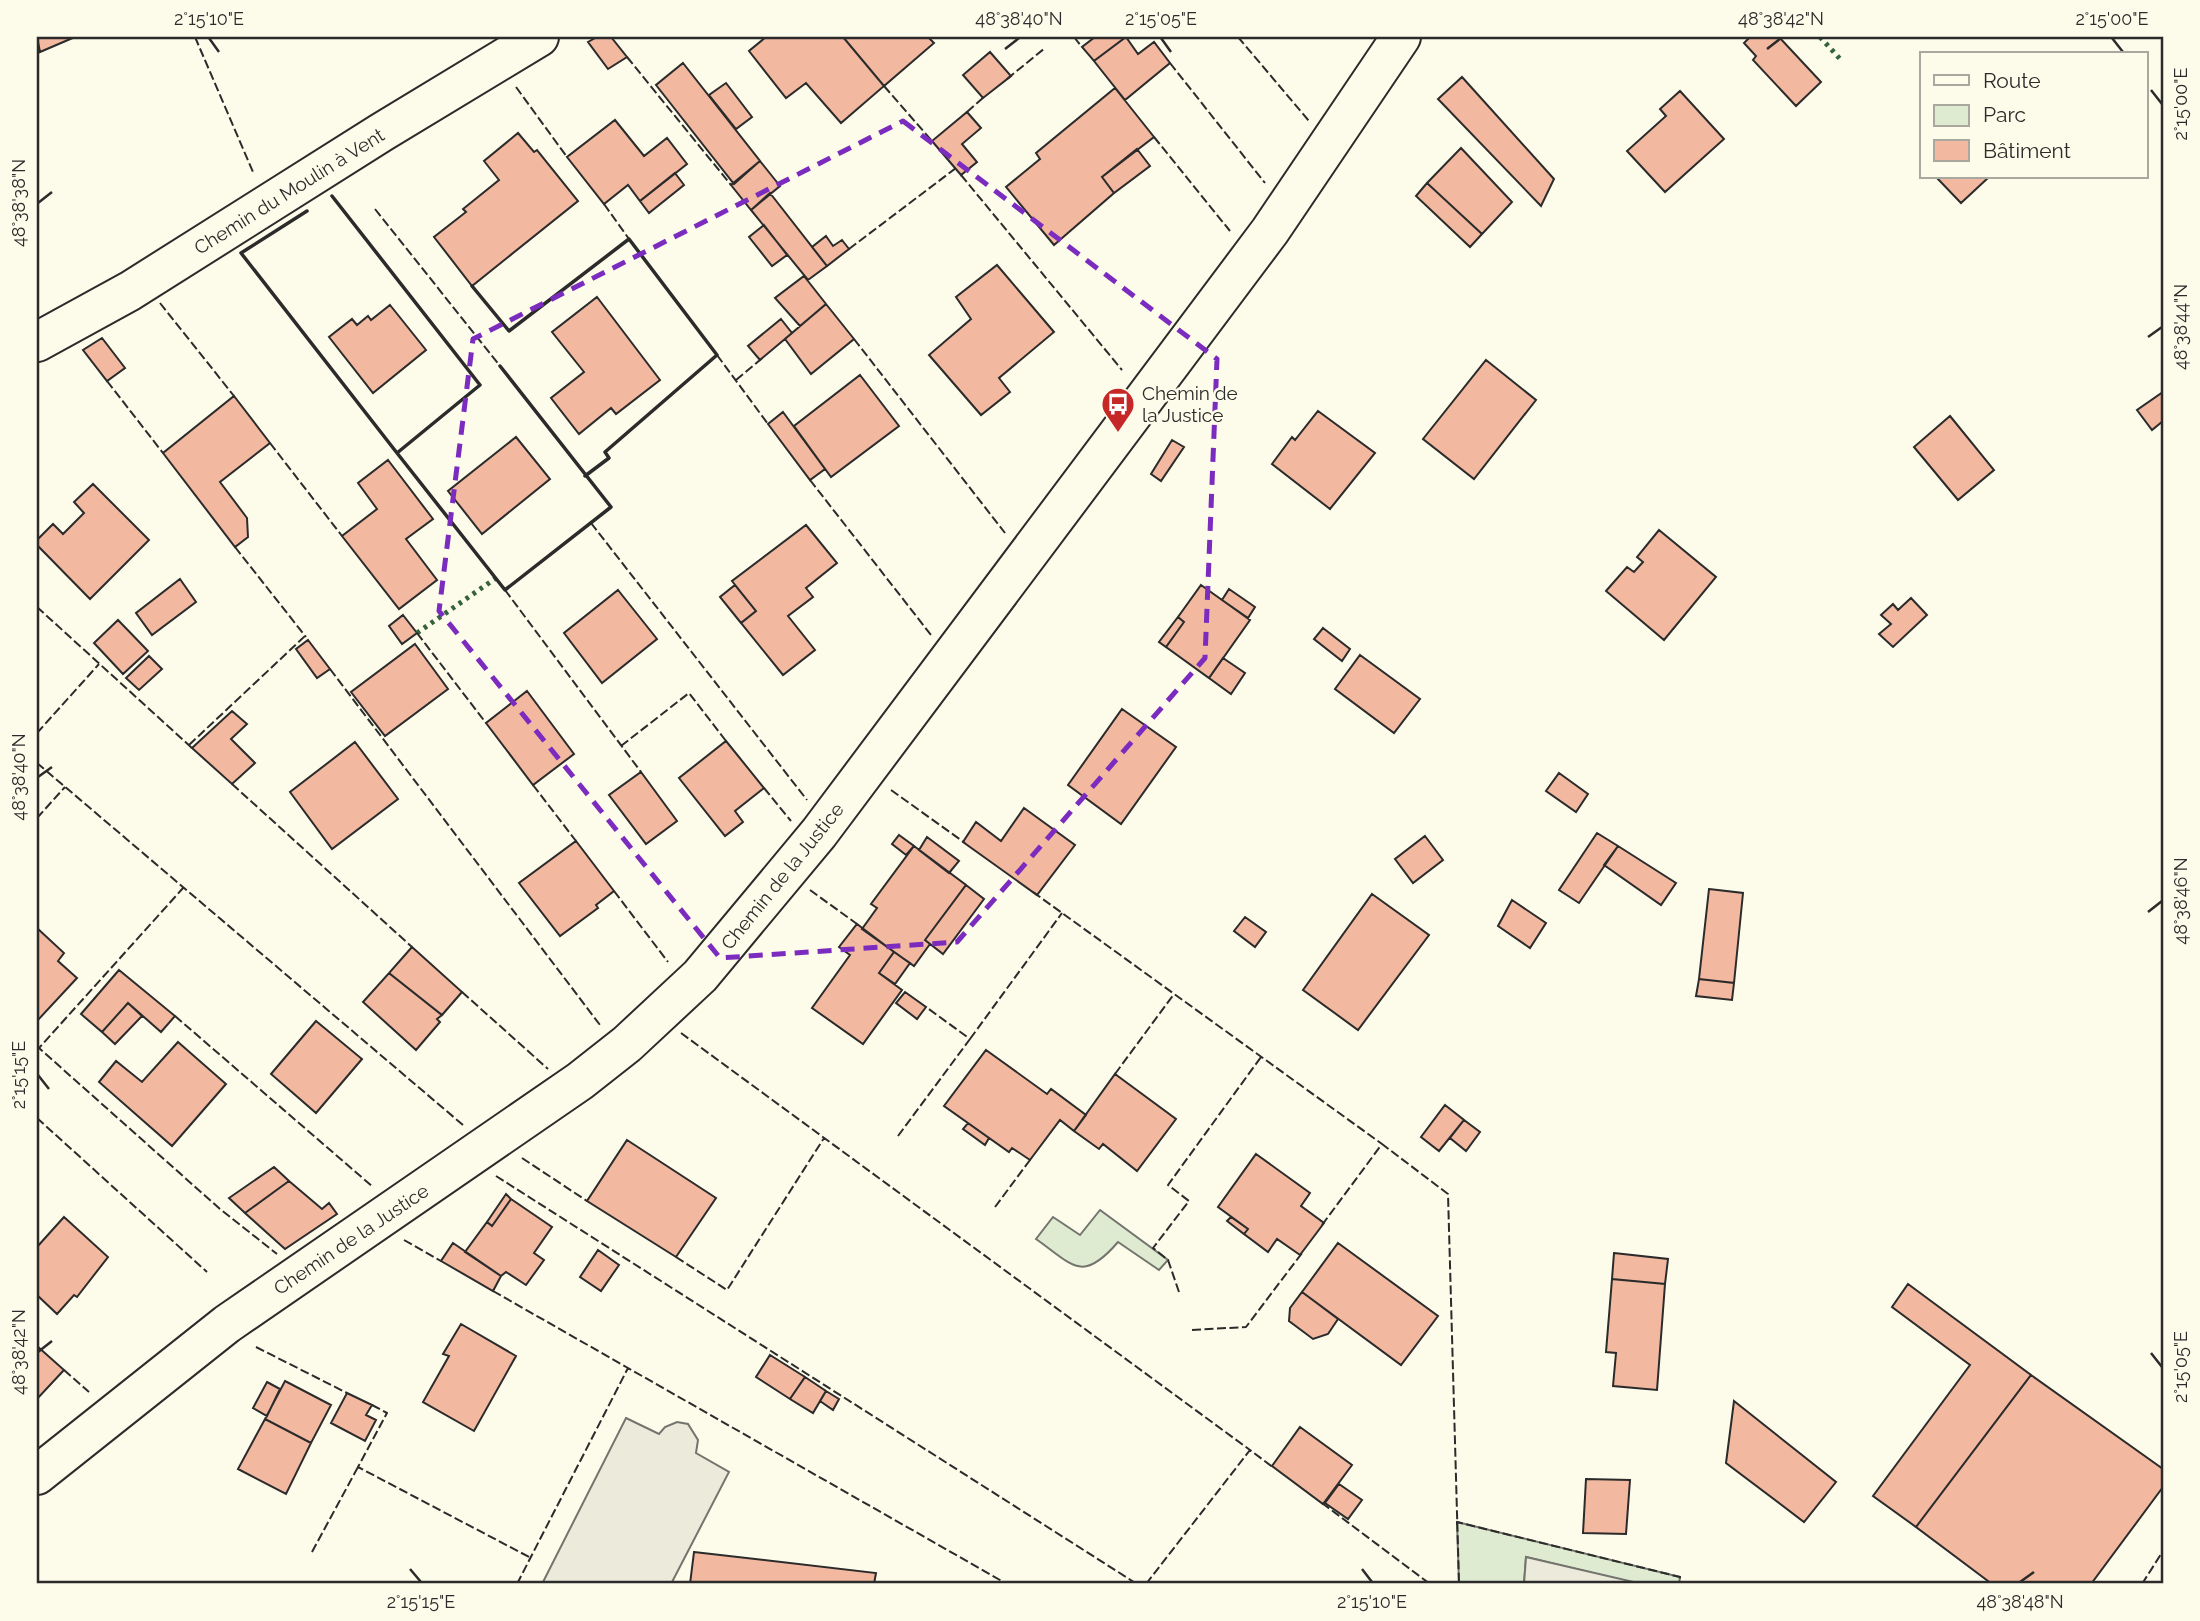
<svg xmlns="http://www.w3.org/2000/svg" width="2200" height="1621" viewBox="0 0 2200 1621" font-family="Raleway,sans-serif">
<style>
.green{fill:#deebd1;stroke:#74746e;stroke-width:2}
.parking{fill:#eceadb;stroke:#74746e;stroke-width:2}
.building{fill:#f2b8a0;stroke:#2b2b2b;stroke-width:2}
.lines{fill:none;stroke-linecap:round;stroke-linejoin:round}
.minor-casing{stroke:#2b2b2b;stroke-width:42}
.minor{stroke:#fdfbea;stroke-width:38}
.hedge{stroke:#34623c;stroke-width:5;stroke-dasharray:3.5 5;stroke-linecap:butt}
.fence{stroke:#2b2b2b;stroke-width:2;stroke-dasharray:9 3.5;stroke-linecap:butt}
.wall{stroke:#2b2b2b;stroke-width:3.5}
.marked{fill:none;stroke:#7b2cbf;stroke-width:5;stroke-dasharray:14 9;stroke-linejoin:round}
.ticks{fill:none;stroke:#2b2b2b;stroke-width:2.5}
.labels{text-anchor:middle;stroke-width:5;stroke-linejoin:round;paint-order:stroke}
.street-label{font-size:19px;fill:#2b2b2b;stroke:#fdfbea}
.poi-label{font-size:19px;fill:#2b2b2b;stroke:#fdfbea;text-anchor:start}
.neatline{fill:none;stroke:#2b2b2b;stroke-width:2.5}
.ticks-label{font-size:18px;text-anchor:middle;fill:#2b2b2b}
</style>
<rect width="100%" height="100%" fill="#fdfbea"/>
<path class="green" d="M1100 1210 1168 1260 1159 1270 1118 1242C1082 1284 1073 1265 1036 1239L1053 1217 1080 1235Z
M1457 1522 1680 1577 1679 1584H1638L1526 1557 1524 1584H1459Z"/>
<path class="parking" d="M626 1418 659 1434 665 1427 677 1422 688 1424 698 1440 696 1453 729 1472 671 1584H542Z
M1526 1557 1638 1583V1584H1524Z"/>
<path class="building" d="M37 37H75L40 52Z
M597 37H611L627 57 608 69 588 42Z
M766 37H843L884 86 841 123 806 83 786 98 749 51Z
M843 37H928L934 43 884 86Z
M1095 37H1126L1094 61 1082 47Z
M1126 37 1138 54 1154 42 1170 63 1125 100 1094 61Z
M1750 37H1779L1821 82 1796 106 1753 60 1756 56 1744 43Z
M990 52 1011 76 983 98 963 75Z
M683 63 760 161 734 184 656 85Z
M1462 77 1554 179 1541 206 1438 99Z
M726 83 752 117 736 129 709 95Z
M1115 88 1154 137 1102 177 1114 193 1054 245 1006 187 1040 159 1036 153Z
M1680 91 1724 139 1665 192 1627 151 1666 116 1660 109Z
M967 112 981 128 962 144 977 162 961 175 932 141Z
M615 120 644 156 667 138 687 164 640 201 628 185 604 204 567 157Z
M518 133 534 152 537 150 578 201 472 286 434 237 466 212 463 209 499 180 484 161Z
M1461 148 1512 202 1482 234 1427 183Z
M1137 149 1150 166 1114 193 1102 177Z
M760 161 780 186 751 210 731 185Z
M675 173 684 185 649 213 640 201Z
M1936 177H1989L1961 203Z
M1427 183 1482 234 1470 247 1416 196Z
M770 193 827 266 808 280 751 210Z
M764 225 787 255 772 266 749 237Z
M826 236 833 246 842 240 849 249 827 266 812 247Z
M997 265 1054 332 999 378 1010 392 981 415 929 355 971 319 956 297Z
M804 276 826 304 800 326 775 298Z
M597 297 660 380 616 414 611 408 579 434 551 398 584 372 552 332Z
M826 304 854 339 811 374 785 339Z
M390 305 426 350 373 393 329 337 352 319 357 325 368 316 371 320Z
M781 319 792 333 760 360 748 346Z
M102 338 125 368 107 381 83 350Z
M1486 360 1536 400 1474 479 1423 439Z
M860 375 899 426 831 477 794 426Z
M2163 392V421L2152 430 2137 410Z
M234 396 270 443 220 482 247 518 248 537 235 547 163 453Z
M1318 411 1375 453 1330 509 1272 464 1292 437 1295 440Z
M783 412 825 469 810 480 768 424Z
M1950 416 1994 470 1958 500 1914 447Z
M516 437 550 479 482 534 448 491Z
M1172 440 1184 447 1161 481 1151 474Z
M388 460 433 519 406 539 437 580 399 609 342 536 377 509 358 483Z
M93 484 149 540 90 599 37 545V540L53 524 63 534 84 513 74 502Z
M806 525 837 563 806 588 813 597 788 616 815 650 783 675 741 623 756 611 732 581Z
M1659 530 1716 577 1664 640 1606 591 1627 567 1634 572 1643 562 1637 557Z
M180 579 196 602 152 635 136 613Z
M735 585 756 611 741 623 720 597Z
M1201 585 1250 620 1209 678 1166 647 1184 622 1178 617Z
M1229 589 1255 607 1248 618 1222 600Z
M618 590 657 639 602 683 564 633Z
M1911 598 1927 615 1893 647 1879 634 1891 624 1881 615 1893 604 1898 610Z
M403 615 417 633 402 644 389 626Z
M1178 617 1184 622 1166 647 1159 642Z
M118 620 148 651 123 674 94 643Z
M1323 628 1350 649 1342 661 1314 639Z
M308 640 330 669 317 678 296 649Z
M415 644 448 689 385 736 351 692Z
M1360 655 1420 699 1394 733 1335 689Z
M149 656 162 669 139 690 126 678Z
M1223 658 1245 673 1231 694 1209 678Z
M527 691 574 754 533 785 486 723Z
M1122 709 1176 747 1121 824 1068 785Z
M232 711 247 724 231 739 255 763 232 784 192 748Z
M726 741 764 788 735 811 743 822 725 836 679 778Z
M355 742 398 799 332 849 290 792Z
M641 772 677 821 646 844 609 795Z
M1559 773 1588 794 1576 812 1546 791Z
M1024 808 1075 845 1037 895 963 842 976 822 1001 841Z
M1597 833 1618 846 1579 903 1559 890Z
M899 835 914 846 906 855 892 844Z
M1425 836 1443 860 1413 883 1395 859Z
M927 837 959 861 949 873 919 850Z
M576 841 614 891 596 905 598 908 560 936 519 883Z
M914 846 966 885 925 940 930 944 914 966 862 929 877 908 871 904Z
M1618 846 1676 883 1661 905 1604 865Z
M966 885 984 899 943 954 925 940Z
M1709 889 1743 893 1734 983 1699 979Z
M1372 894 1429 935 1358 1030 1303 990Z
M1512 900 1546 923 1530 948 1498 926Z
M1245 917 1266 932 1255 947 1234 931Z
M857 924 894 952 879 973 902 990 863 1044 812 1008 850 955 839 947Z
M37 928 64 953 58 961 77 978 37 1021Z
M412 947 462 992 442 1015 389 973Z
M894 952 910 963 895 984 879 973Z
M119 970 175 1016 161 1032 128 1003 102 1032 81 1014Z
M389 973 442 1015 437 1019 440 1022 416 1050 363 1002Z
M1699 979 1734 983 1732 1000 1696 996Z
M905 992 926 1007 917 1019 896 1003Z
M128 1003 142 1016 115 1044 102 1032Z
M316 1021 362 1059 316 1113 271 1074Z
M178 1042 226 1084 172 1146 99 1082 116 1061 142 1082Z
M986 1050 1047 1094 1051 1089 1086 1115 1074 1131 1060 1120 1030 1160 1012 1148 1009 1152 944 1106Z
M1115 1074 1176 1119 1137 1171 1103 1144 1099 1149 1074 1131Z
M1445 1105 1464 1120 1439 1151 1421 1137Z
M1464 1120 1480 1132 1466 1151 1450 1138Z
M968 1123 989 1138 985 1145 963 1129Z
M627 1140 716 1198 676 1257 587 1201Z
M1256 1154 1310 1193 1301 1206 1324 1223 1300 1255 1277 1239 1268 1252 1244 1234 1248 1229 1218 1207Z
M274 1167 289 1181 245 1213 229 1198Z
M289 1181 322 1209 329 1203 337 1214 285 1249 245 1213Z
M506 1194 511 1199 492 1226 487 1222Z
M511 1199 552 1227 534 1253 544 1260 526 1285 506 1272 501 1276 465 1252 487 1222 492 1226Z
M64 1217 108 1257 77 1297 74 1295 57 1314 37 1295V1247Z
M1231 1217 1248 1229 1244 1234 1227 1221Z
M453 1243 501 1276 493 1291 441 1261Z
M1338 1243 1438 1316 1401 1365 1302 1292Z
M598 1250 619 1265 601 1291 580 1277Z
M1614 1253 1668 1259 1665 1284 1612 1279Z
M1612 1279 1665 1284 1657 1390 1613 1386 1616 1353 1606 1352Z
M1908 1284 2031 1375 1916 1527 1873 1496 1970 1365 1892 1307Z
M1302 1292 1338 1319 1328 1334 1313 1339 1289 1321 1290 1308Z
M461 1324 516 1356 474 1431 423 1402 449 1356 443 1354Z
M37 1346 64 1370 37 1399Z
M770 1355 805 1377 790 1399 756 1377Z
M2031 1375 2163 1469V1487L2091 1584H1992L1916 1527Z
M805 1377 826 1391 813 1413 790 1399Z
M285 1381 331 1405 311 1443 265 1419Z
M267 1382 280 1389 267 1416 253 1408Z
M826 1391 839 1399 833 1410 820 1401Z
M347 1393 372 1405 366 1415 376 1420 365 1441 331 1423Z
M1734 1401 1836 1482 1804 1522 1726 1463Z
M265 1419 311 1443 286 1494 238 1469Z
M1300 1427 1352 1465 1323 1504 1272 1466Z
M1586 1479 1630 1480 1626 1534 1583 1533Z
M1339 1484 1362 1500 1348 1519 1325 1503Z
M694 1552 876 1573 874 1584H690Z"/>
<g class="lines">
<defs>
<path id="minor" d="M37 342 130 291 382 132 539 37
M37 1475 227 1324 580 1081 627 1044 700 976 819 833 1270 231 1401 37"/>
</defs>
<use href="#minor" class="minor-casing"/>
<use href="#minor" class="minor"/>
<path class="hedge" d="M1820 37 1841 60
M417 633 496 578"/>
<path class="fence" d="M195 37 253 172
M1074 37 1082 47
M1238 37 1309 121
M627 57 731 185
M1170 63 1265 183
M1007 79 1045 48
M884 86 932 141
M516 87 567 157
M967 112 985 96
M1154 137 1230 231
M961 175 1122 370
M604 204 629 239
M375 209 500 366
M849 249 956 168
M160 303 234 396
M854 339 1005 533
M717 355 768 424
M736 380 760 360
M107 381 163 453
M270 443 342 536
M810 480 931 635
M591 523 807 800
M235 547 306 637
M505 590 641 772
M37 607 192 748
M417 633 486 723
M330 669 600 1025
M37 733 99 664
M189 745 305 636
M621 746 689 693 726 741
M37 763 463 1125
M232 784 412 947
M533 785 576 841
M764 788 791 821
M891 790 965 843
M37 818 65 787
M184 887 39 1048 220 1209 277 1254
M810 890 857 924
M614 891 668 962
M1033 892 1382 1144
M462 992 548 1069
M175 1016 373 1187
M681 1033 1250 1450
M970 1039 1062 913
M1115 1074 1174 994
M37 1118 207 1272
M898 1136 970 1039 926 1007
M522 1158 587 1201
M496 1176 1137 1584
M995 1207 1030 1160
M1322 1225 1382 1144 1448 1194 1459 1584
M404 1240 441 1261
M676 1257 727 1290 824 1138
M493 1291 628 1368
M1179 1292 1168 1260 1153 1248 1189 1201 1168 1185 1261 1057
M1192 1330 1246 1327 1302 1253
M256 1347 347 1393
M64 1370 89 1392
M372 1405 387 1413 358 1467 531 1558
M1322 1503 1430 1584
M1457 1525V1522L1680 1577 1679 1584
M312 1552 358 1467
M517 1584 628 1368 1007 1584
M1146 1584 1250 1450 1274 1468
M2142 1584 2163 1551"/>
<path class="wall" d="M332 196 480 385 397 453 505 590 611 507 500 366
M307 211 241 253 397 453
M472 286 509 331 629 239 717 355 605 452 609 458 585 476"/>
</g>
<path class="marked" d="M903 121 1217 359 1205 658 957 942 720 958 439 611 473 339Z"/>
<path class="ticks" d="M209 38 219 52M1161 38 1171 52M2112 38 2123 52M1005 49 1019 38M1767 49 1781 38M2151 90 2162 104M38 203 52 192M2148 337 2162 327M38 777 52 767M2148 912 2162 901M38 1075 49 1089M38 1352 52 1341M2151 1353 2162 1367M410 1569 421 1582M1362 1569 1372 1582M2020 1582 2034 1572"/>
<defs>
<symbol id="bus-pin" viewBox="-11 -11 22 30"><path d="M0 17L-7.5 6A9.5 9.5 0 1 1 7.5 6Z" fill="#c62828" stroke="#fdfbea"/><path d="M-5-6H5V4H4V6H2V4H-2V6H-4V4H-5ZM-3.5-4V0h7V-4ZM-3.5 1.2v1.5H-2V1.2ZM2 1.2v1.5H3.5V1.2Z" fill="#fff"/></symbol>
</defs>
<g fill-rule="evenodd">
<use href="#bus-pin" x="1099" y="385" width="38" height="52"/>
</g>
<g class="labels">
<g class="street-label">
<text transform="translate(289 191) rotate(-32)" y="7">Chemin du Moulin à Vent</text>
<text transform="translate(782 876) rotate(-51)" y="7">Chemin de la Justice</text>
<text transform="translate(351 1239) rotate(-34)" y="7">Chemin de la Justice</text>
</g>
<g class="poi-label">
<text x="1142" y="400">Chemin de<tspan x="1142" dy="22">la Justice</tspan></text>
</g>
</g>
<rect width="2200" height="1621" fill="none" stroke="#fdfbea" stroke-width="77"/>
<rect x="1920" y="52" width="228" height="126" fill="#fdfbea" stroke="#a9a89e" stroke-width="2"/>
<rect x="1934" y="75" width="35" height="10" fill="#fdfbea" stroke="#a9a89e" stroke-width="2"/>
<text x="1983" y="88" font-size="21" fill="#2b2b2b">Route</text>
<rect x="1934" y="105" width="35" height="21" fill="#deebd1" stroke="#a9a89e" stroke-width="2"/>
<text x="1983" y="122" font-size="21" fill="#2b2b2b">Parc</text>
<rect x="1934" y="140" width="35" height="21" fill="#f2b8a0" stroke="#a9a89e" stroke-width="2"/>
<text x="1983" y="158" font-size="21" fill="#2b2b2b">Bâtiment</text>
<rect x="38" y="38" width="2124" height="1544" class="neatline"/>
<g class="ticks-label">
<text x="209" y="25">2°15'10"E</text>
<text x="1019" y="25">48°38'40"N</text>
<text x="1161" y="25">2°15'05"E</text>
<text x="1781" y="25">48°38'42"N</text>
<text x="2112" y="25">2°15'00"E</text>
<text transform="translate(2181 104) rotate(-90)" y="6">2°15'00"E</text>
<text transform="translate(19 203) rotate(-90)" y="6">48°38'38"N</text>
<text transform="translate(2181 327) rotate(-90)" y="6">48°38'44"N</text>
<text transform="translate(19 777) rotate(-90)" y="6">48°38'40"N</text>
<text transform="translate(2181 901) rotate(-90)" y="6">48°38'46"N</text>
<text transform="translate(19 1075) rotate(-90)" y="6">2°15'15"E</text>
<text transform="translate(19 1352) rotate(-90)" y="6">48°38'42"N</text>
<text transform="translate(2181 1367) rotate(-90)" y="6">2°15'05"E</text>
<text x="421" y="1608">2°15'15"E</text>
<text x="1372" y="1608">2°15'10"E</text>
<text x="2020" y="1608">48°38'48"N</text>
</g>
</svg>
